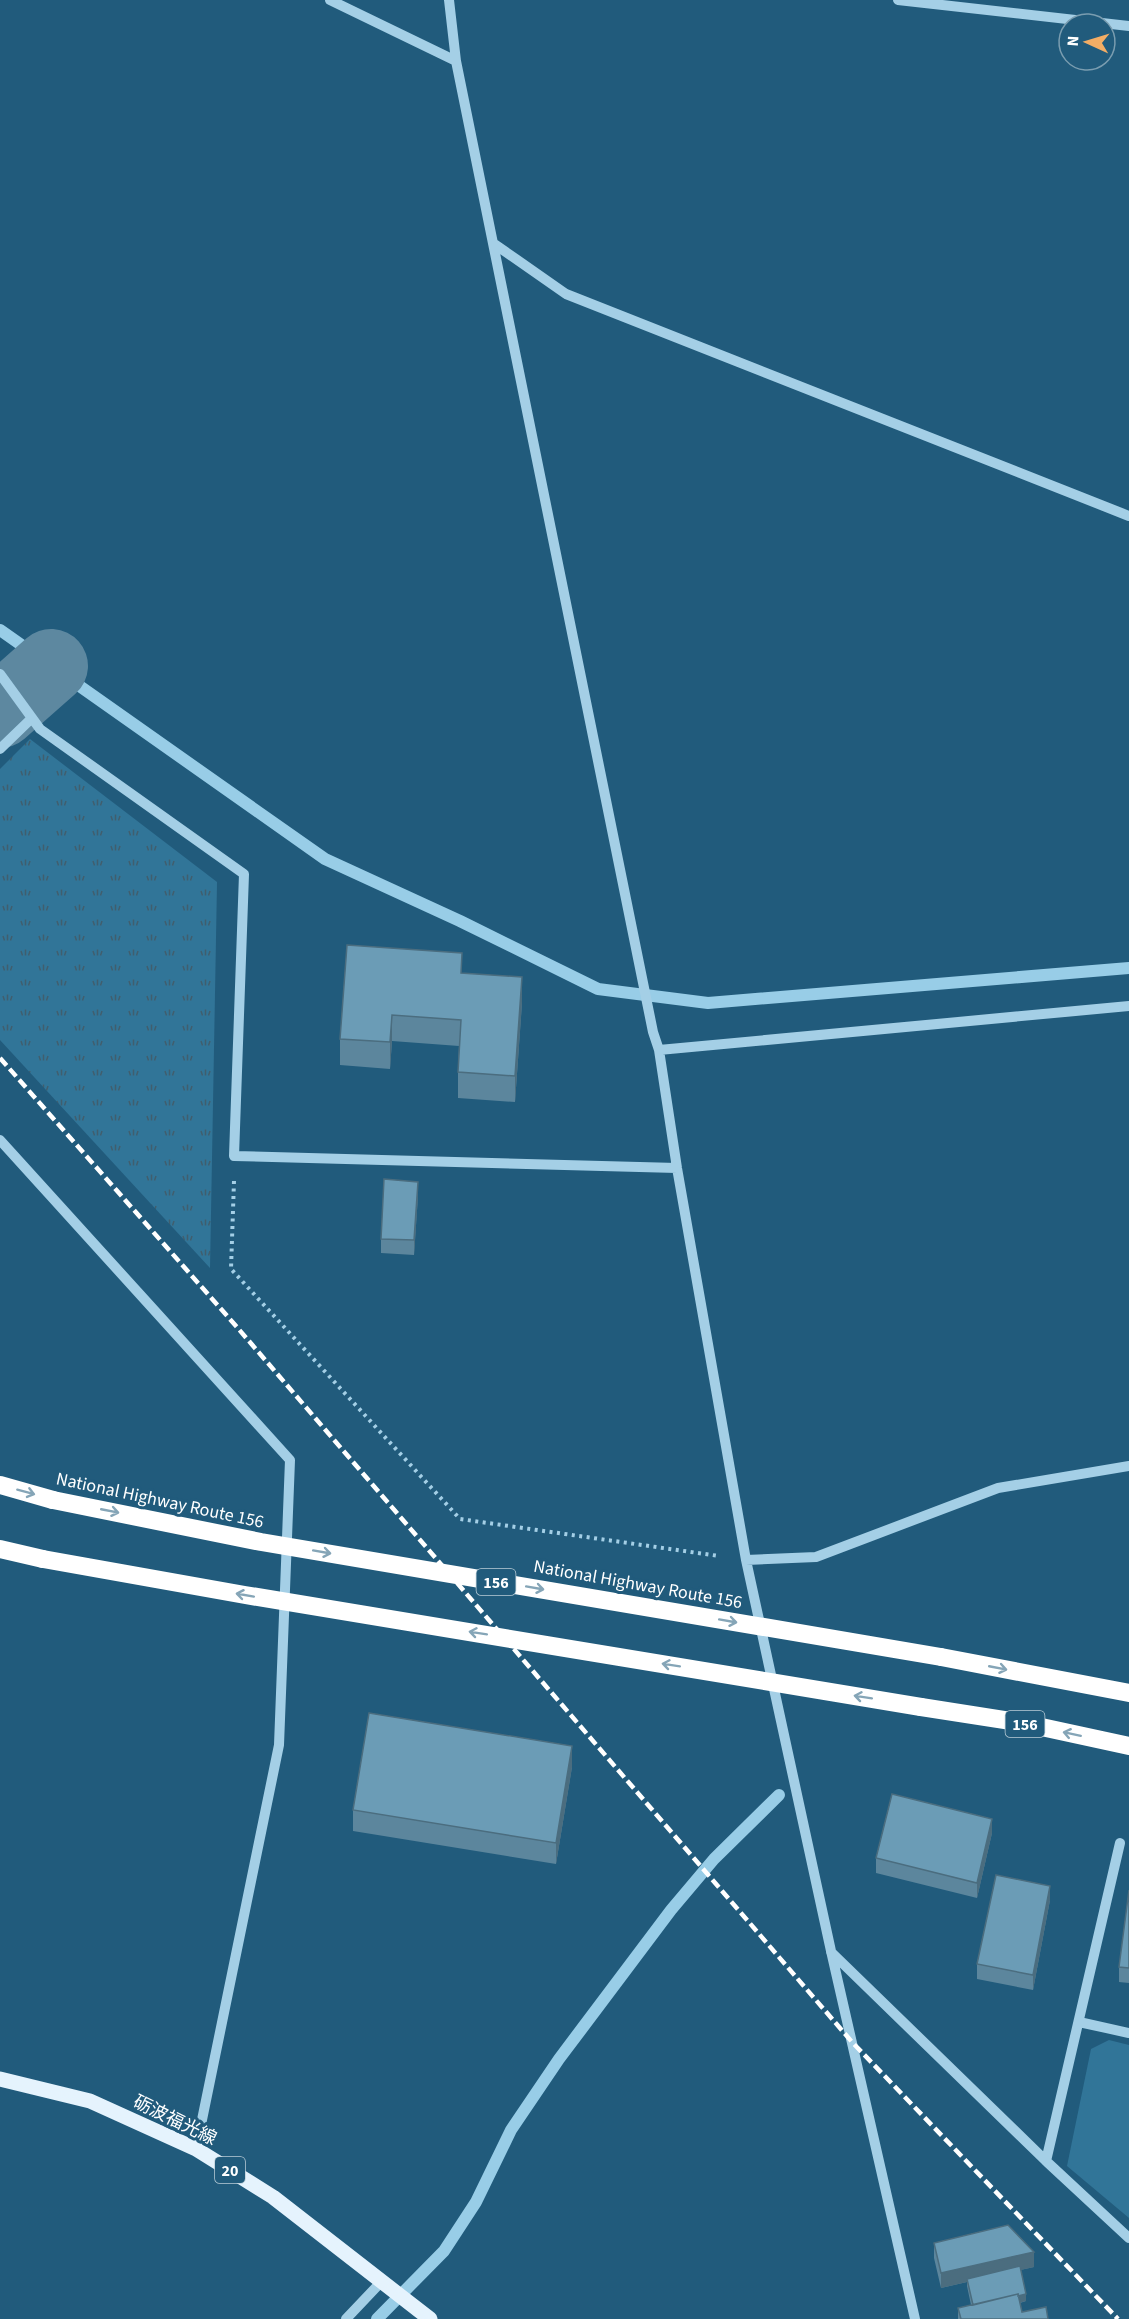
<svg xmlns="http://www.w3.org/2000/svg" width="1129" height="2319" viewBox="0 0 1129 2319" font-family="'Source Sans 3','Noto Sans JP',sans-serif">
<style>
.grass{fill:#317598}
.park{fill:url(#park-tufts)}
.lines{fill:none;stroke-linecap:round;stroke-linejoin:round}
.stream{stroke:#98cde7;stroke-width:12}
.river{stroke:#5d88a0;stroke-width:74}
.path{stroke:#a4cfe6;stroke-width:4;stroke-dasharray:3 4.5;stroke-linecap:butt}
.minor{stroke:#a4cfe6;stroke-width:10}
.major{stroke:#e5f3fd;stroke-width:15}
.highway{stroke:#fff;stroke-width:18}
.rail{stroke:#fff;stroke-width:4.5;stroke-dasharray:10 4.5;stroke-linecap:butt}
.highway-bridge{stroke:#fff;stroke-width:18}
.wall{fill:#5c869d}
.shaded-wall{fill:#4b6d7f}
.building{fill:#6b9cb6;stroke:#4b6d7f;stroke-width:1.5}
.oneway{stroke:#85a5b7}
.labels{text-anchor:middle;stroke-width:6;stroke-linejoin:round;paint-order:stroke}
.shield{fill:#215b7c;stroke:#bcced8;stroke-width:1.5}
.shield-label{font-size:16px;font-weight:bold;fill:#fff}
.street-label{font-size:18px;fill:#fff;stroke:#215b7c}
</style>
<defs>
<pattern id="park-tufts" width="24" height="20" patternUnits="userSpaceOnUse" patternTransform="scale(1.5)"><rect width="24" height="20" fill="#317598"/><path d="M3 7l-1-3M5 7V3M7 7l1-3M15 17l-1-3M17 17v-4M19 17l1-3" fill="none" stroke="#405e6e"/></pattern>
</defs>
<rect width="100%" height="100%" fill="#215b7c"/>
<path class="grass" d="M1109 2040 1129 2045V2218L1067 2166 1091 2049Z"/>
<path class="park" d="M30 739 217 882 210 1268 0 1040V769Z"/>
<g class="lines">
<path class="stream" d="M0 630 325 859 460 921 598 989 708 1003 1129 968
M377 2319 444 2251 476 2202 511 2130 559 2059 671 1910 714 1859 779 1795"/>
<path class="river" d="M0 711 51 666"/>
<path class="path" d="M234 1181 231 1269 460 1519 719 1556"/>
<path class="minor" d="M330 0 456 61
M449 0 456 61 653 1032 659 1050 677 1168 746 1560 831 1951 915 2319
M898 0 1129 26
M493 243 566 294 1129 516
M0 674 40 729 244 874 234 1156 677 1168
M0 749 32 718
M659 1050 1129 1006
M0 1140 290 1460 279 1745 196 2149
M746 1560 816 1557 998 1488 1129 1466
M831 1952 1046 2161 1129 2238
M1079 2022 1129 2033
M1046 2161 1120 1843
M346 2319 382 2281"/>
<path class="major" d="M0 2079 90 2101 196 2149 273 2197 430 2319"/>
<path class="highway" d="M0 1485 53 1500
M0 1549 43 1559
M941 1657 1129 1693
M921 1707 1023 1723 1129 1746"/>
<path class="rail" d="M0 1058 236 1326 852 2042 1118 2319"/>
<path class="highway-bridge" d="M53 1500 261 1542 941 1657
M43 1559 245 1595 921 1707"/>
</g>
<path class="wall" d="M462 973 522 1003 515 1102 458 1098V1072L459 1046 392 1041 390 1069 340 1065V1039Z
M418 1196 414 1255 381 1253V1239Z
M572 1767 556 1864 353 1831V1810Z
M992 1833 977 1898 876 1873V1858Z
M1129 1890V1983L1119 1982V1967Z
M1050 1900 1033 1990 977 1979V1964Z
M934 2243 1034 2267 1020 2270 1026 2301 1020 2303 1022 2312 1048 2319H958V2308L971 2305 967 2286V2282L941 2288 934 2258Z"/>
<path class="shaded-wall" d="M522 977V1003L515 1102V1076Z
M392 1015V1041L390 1069V1042Z
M418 1182V1196L414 1255V1240Z
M572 1746V1767L556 1864V1843Z
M992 1819V1833L977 1898V1883Z
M1050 1886V1900L1033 1990V1975Z
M1034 2252V2267L967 2282V2279V2282L941 2288V2273Z
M1026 2294V2301L973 2314V2306Z"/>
<path class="building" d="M347 945 462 953 461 973 522 977 515 1076 458 1072 461 1020 392 1015 390 1042 340 1039Z
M384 1179 418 1182 414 1240 381 1239Z
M369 1713 572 1746 556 1843 353 1810Z
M892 1794 992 1819 977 1883 876 1858Z
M996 1875 1050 1886 1033 1975 977 1964Z
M1129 1890V1968L1119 1967Z
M1008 2225 1034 2252 941 2273 934 2243Z
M1020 2266 1026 2294 1018 2296V2294L973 2305 967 2279Z
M1018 2294 1022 2312 1046 2307 1048 2319H961L958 2308Z"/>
<defs><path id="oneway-shaft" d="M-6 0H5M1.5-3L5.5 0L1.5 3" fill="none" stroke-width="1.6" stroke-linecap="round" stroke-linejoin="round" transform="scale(1.5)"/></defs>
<g class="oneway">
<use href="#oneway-shaft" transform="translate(26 1492) rotate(15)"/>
<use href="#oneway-shaft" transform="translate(110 1511) rotate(11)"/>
<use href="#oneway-shaft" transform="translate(322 1552) rotate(10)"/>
<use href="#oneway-shaft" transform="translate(535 1588) rotate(10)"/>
<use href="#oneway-shaft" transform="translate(245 1595) rotate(-170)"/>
<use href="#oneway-shaft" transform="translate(728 1621) rotate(10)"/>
<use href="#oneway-shaft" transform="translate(478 1633) rotate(-171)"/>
<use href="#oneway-shaft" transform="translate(671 1665) rotate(-171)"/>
<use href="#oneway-shaft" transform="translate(998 1668) rotate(11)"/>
<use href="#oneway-shaft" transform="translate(863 1697) rotate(-171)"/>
<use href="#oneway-shaft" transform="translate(1072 1734) rotate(-168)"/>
</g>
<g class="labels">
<g class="shield">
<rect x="476.5" y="1569" width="39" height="26" rx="4.5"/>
<rect x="1005.5" y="1711" width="39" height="26" rx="4.5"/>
<rect x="215" y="2157" width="30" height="26" rx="4.5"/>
</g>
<g class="shield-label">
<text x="496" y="1588">156</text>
<text x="1025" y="1730">156</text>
<text x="230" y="2176">20</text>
</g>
<g class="street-label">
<text transform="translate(160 1500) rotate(12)" y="6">National Highway Route 156</text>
<text transform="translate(638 1584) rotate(10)" y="6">National Highway Route 156</text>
<text transform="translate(175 2120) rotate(26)" y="6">砺波福光線</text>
</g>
</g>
<g transform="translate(1087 42) rotate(274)"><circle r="28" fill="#215b7c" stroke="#7a9db0" stroke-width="1.5"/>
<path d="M0-4.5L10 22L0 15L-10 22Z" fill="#f3ad65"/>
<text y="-9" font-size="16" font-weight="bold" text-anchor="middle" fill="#ffffff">N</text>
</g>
</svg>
